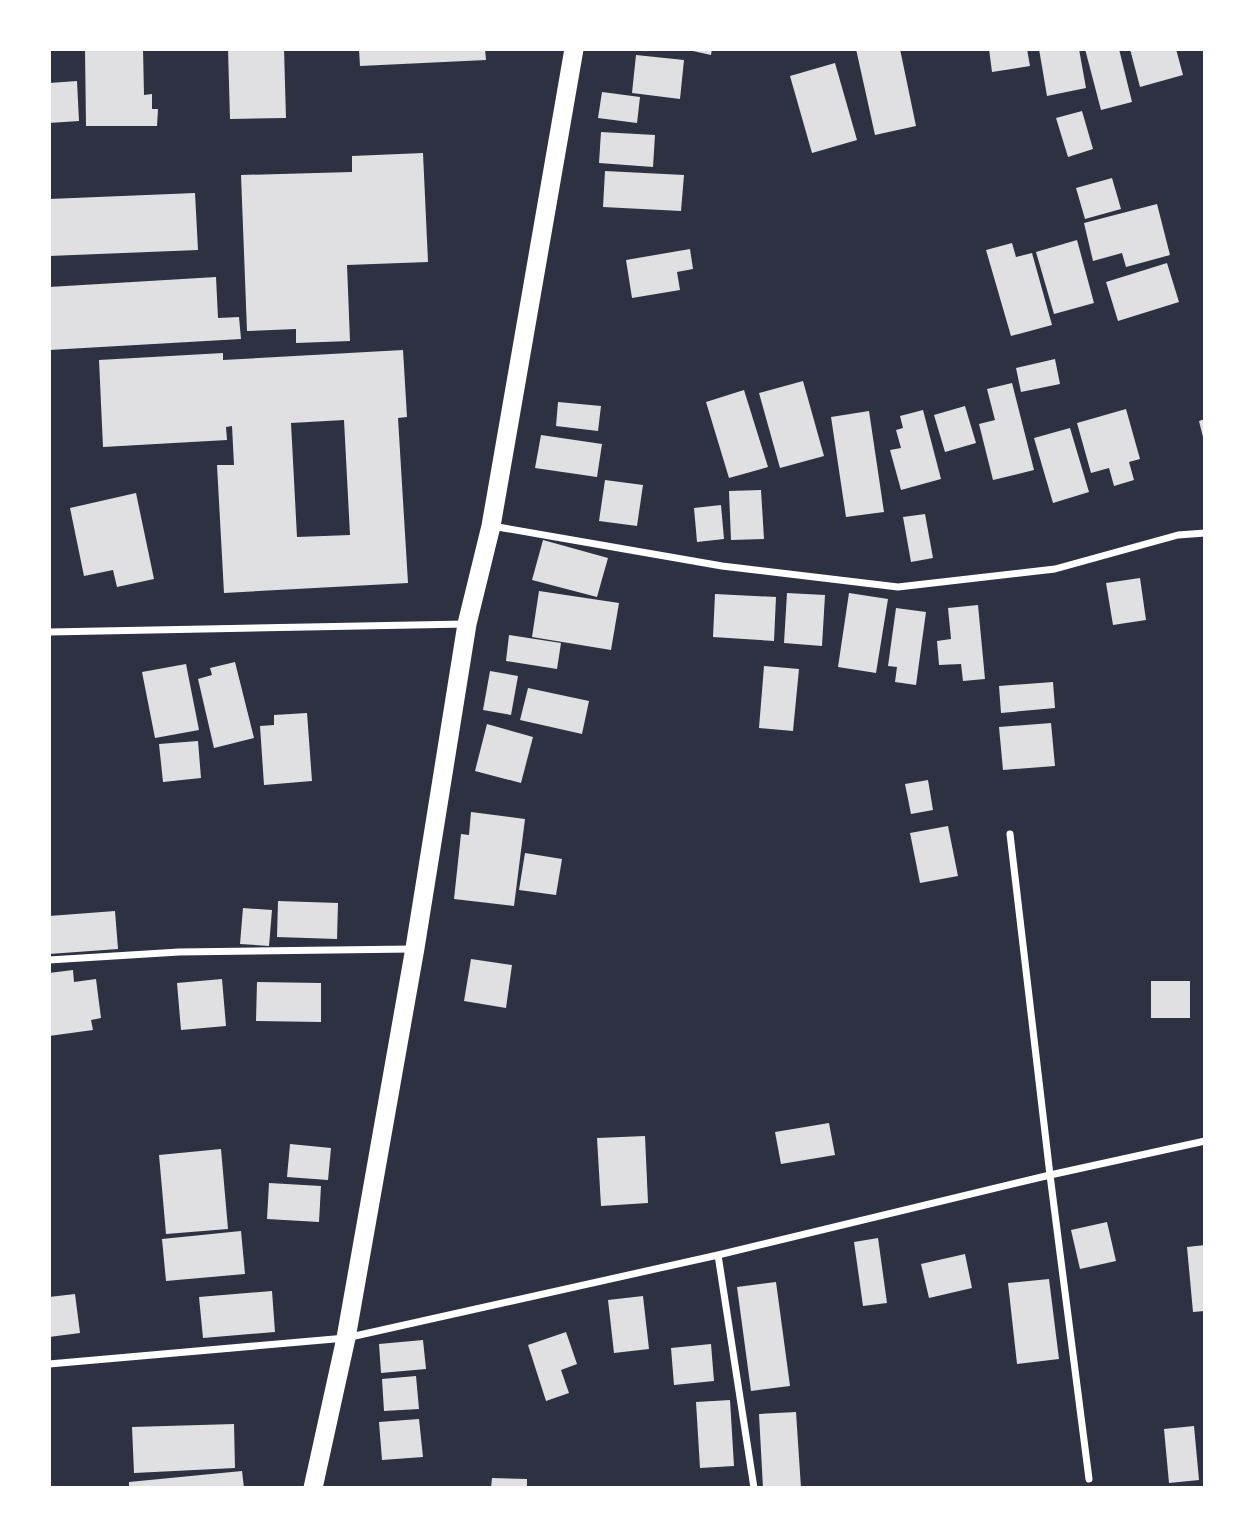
<svg xmlns="http://www.w3.org/2000/svg" width="1254" height="1537" viewBox="0 0 1254 1537" font-family="'Golos Text',sans-serif">
<style>
.building{fill:#e0e0e3;fill-rule:evenodd}
.lines{fill:none;stroke-linecap:round;stroke-linejoin:round}
.minor{stroke:#fff;stroke-width:7}
.trunk{stroke:#fff;stroke-width:19}
</style>
<rect width="100%" height="100%" fill="#2d3142"/>
<path class="building" d="M85 49H143L144 95 152 94V109H158L157 126H86Z
M228 49H284L286 118 230 119Z
M359 49H485L486 60 360 66Z
M684 49H712L711 55Z
M856 49H900L916 126 875 135Z
M989 49H1027L1030 66 992 72Z
M1039 49H1079L1086 88 1047 96Z
M1085 49H1119L1132 102 1101 110Z
M1130 49H1176L1183 75 1140 87Z
M636 55 684 60 680 99 632 93Z
M835 63 857 140 812 153 790 76Z
M77 81 79 121 49 123V83Z
M602 92 640 97 637 123 598 118Z
M1082 111 1093 149 1068 157 1056 118Z
M601 132 655 135 653 167 599 163Z
M423 153 428 262 347 265 350 341 296 343V329L247 331 241 175 352 172V156Z
M605 171 684 175 681 211 603 207Z
M1112 178 1121 209 1085 219 1076 188Z
M195 193 198 250 49 256V199Z
M1157 204 1170 255 1126 267 1122 253 1093 261 1084 223Z
M1077 240 1094 303 1054 314 1036 252Z
M1012 243 1016 257 1032 253 1052 325 1011 336 986 250Z
M690 249 693 269 677 272 680 290 632 298 626 260Z
M1167 263 1179 302 1118 321 1106 282Z
M216 277 218 318 239 317 241 339 49 350V287Z
M403 350 407 417 398 418 408 583 224 593 217 465H234L232 426 226 427 227 440 103 447 99 360 223 353V360ZM344 420 350 535 297 537 291 423Z
M1055 359 1060 384 1021 392 1016 368Z
M803 381 824 456 780 468 759 393Z
M1012 383 1034 470 993 480 979 424 995 420 987 389Z
M744 390 768 467 729 478 706 402Z
M558 402 601 406 598 431 556 426Z
M965 406 976 443 945 452 934 415Z
M1126 409 1140 459 1129 462 1134 480 1114 486 1109 468 1091 473 1077 423Z
M923 410 941 479 901 490 890 450 901 448 896 430 903 428 900 416Z
M869 411 884 512 846 517 831 417Z
M1205 419V441H1204L1199 421Z
M1070 428 1089 492 1053 503 1034 438Z
M541 435 602 444 597 477 535 468Z
M605 480 643 485 637 526 599 521Z
M761 490 764 539 731 540 729 491Z
M136 493 154 579 117 587 113 570 84 576 70 508Z
M721 505 724 539 697 542 694 508Z
M925 514 933 558 911 562 903 517Z
M543 540 608 558 597 597 532 580Z
M1140 578 1146 620 1113 625 1106 583Z
M539 591 619 603 611 650 532 637Z
M787 593 825 595 822 646 784 643Z
M849 593 888 599 876 673 838 667Z
M715 594 776 597 774 641 713 637Z
M978 605 985 679 963 681 961 664 939 665 937 641 951 639 948 608Z
M896 608 926 612 916 685 895 682 897 667 888 666Z
M509 635 561 643 557 669 506 661Z
M235 662 254 738 214 748 198 679 212 675 210 668Z
M186 664 199 730 155 738 142 672Z
M764 666 799 669 793 731 759 728Z
M490 671 518 676 511 715 483 710Z
M1053 682 1055 708 1001 713 999 686Z
M528 688 589 701 582 734 520 720Z
M307 713 312 781 264 785 260 726 274 725V715Z
M1051 723 1055 766 1003 770 999 727Z
M487 724 533 737 521 783 475 771Z
M198 741 201 778 163 782 159 744Z
M928 780 933 810 911 814 905 784Z
M471 812 525 819 514 906 454 899 461 834 469 835Z
M948 826 958 876 920 883 910 833Z
M525 853 562 859 556 895 519 890Z
M278 901 338 903 337 939 277 937Z
M243 908 272 910 269 946 240 944Z
M115 911 118 949 49 954V916Z
M471 959 512 965 506 1008 464 1001Z
M73 970 74 982 96 979 101 1018 91 1020 93 1030 49 1036V973Z
M222 979 226 1026 181 1030 177 983Z
M1151 981H1190V1018H1151Z
M257 982 321 983V1022L256 1021Z
M829 1123 835 1155 781 1164 775 1132Z
M645 1136 648 1203 601 1206 597 1138Z
M290 1144 331 1148 328 1180 287 1177Z
M221 1149 228 1229 166 1234 159 1155Z
M269 1183 321 1186 319 1222 267 1219Z
M1107 1222 1116 1261 1080 1269 1071 1230Z
M241 1231 245 1274 166 1281 162 1239Z
M878 1238 887 1303 863 1306 854 1242Z
M1205 1245V1311L1193 1312 1187 1247Z
M965 1254 972 1288 929 1298 921 1264Z
M1049 1279 1059 1359 1017 1364 1008 1283Z
M776 1282 790 1386 751 1391 737 1287Z
M272 1291 275 1332 203 1338 199 1297Z
M75 1294 80 1333 49 1337V1297Z
M643 1296 649 1349 614 1353 608 1300Z
M566 1332 577 1364 561 1370 569 1393 546 1401 528 1345Z
M423 1340 426 1369 381 1373 379 1344Z
M711 1344 714 1381 674 1385 671 1348Z
M416 1376 419 1409 384 1411 382 1379Z
M730 1400 734 1466 700 1468 696 1402Z
M796 1412 801 1488H763L759 1414Z
M419 1419 423 1457 382 1460 379 1422Z
M234 1424 235 1468 134 1473 132 1427Z
M1194 1426 1199 1480 1169 1483 1164 1429Z
M242 1471 244 1488H129V1482Z
M492 1478 527 1479V1488H491Z"/>
<g class="lines">
<path class="minor" d="M492 526 722 566 898 587 1055 569 1178 535 1205 533
M49 632 466 624
M1010 834 1050 1175 1089 1479
M49 960 179 952 412 949
M718 1255 754 1488
M49 1364 346 1338 718 1255 1050 1175 1205 1141"/>
<path class="trunk" d="M313 1488 346 1338 415 948 467 624 491 526 574 49"/>
</g>
<rect width="1254" height="1537" fill="none" stroke="#ffffff" stroke-width="102"/>
</svg>
